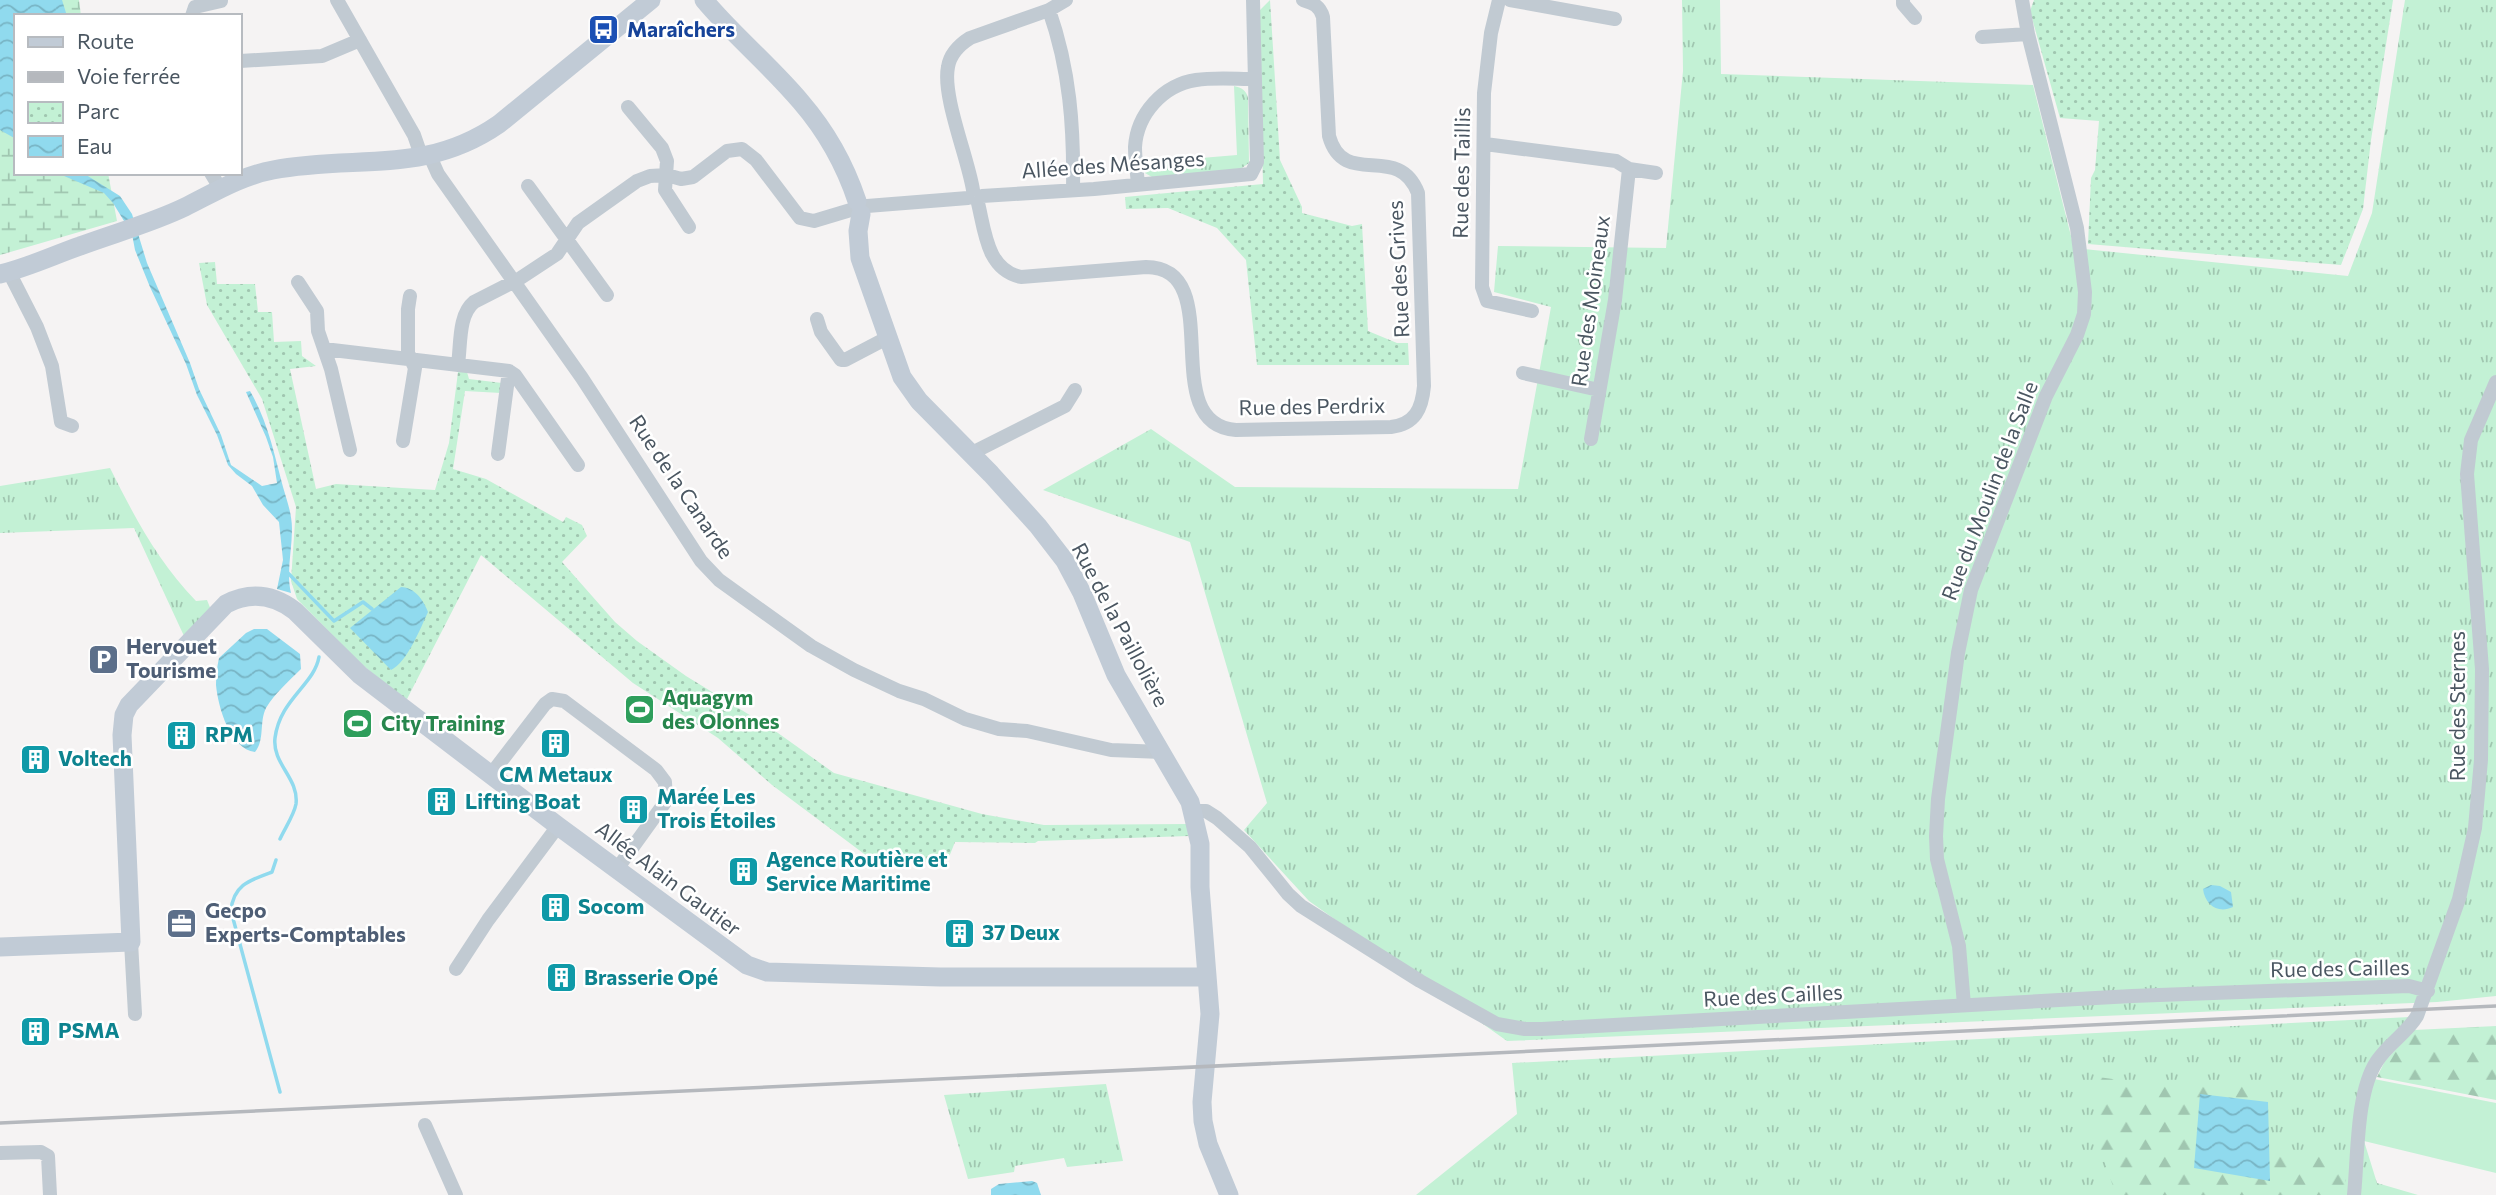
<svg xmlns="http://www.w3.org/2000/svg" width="2496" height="1195" viewBox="0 0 2496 1195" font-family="Commissioner,sans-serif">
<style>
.grass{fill:url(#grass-tufts)}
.forest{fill:url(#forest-firs)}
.wetland{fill:url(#wetland-marsh)}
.park{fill:url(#park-dots)}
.garden{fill:#c3f1d5}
.water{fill:url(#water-waves)}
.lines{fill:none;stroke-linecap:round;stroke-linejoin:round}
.stream{stroke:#90daee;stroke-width:3.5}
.street{stroke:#c1cad2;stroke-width:14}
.secondary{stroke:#c1cbd6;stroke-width:19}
.rail{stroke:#b5b8bd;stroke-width:3.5}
.labels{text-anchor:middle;stroke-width:5;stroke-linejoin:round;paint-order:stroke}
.transit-label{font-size:21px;font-weight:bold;fill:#164399;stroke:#fff;text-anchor:start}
.street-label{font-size:21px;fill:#4a5661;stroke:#fff}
.service-label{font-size:21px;font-weight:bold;fill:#4e5e75;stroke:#fff;text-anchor:start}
.leisure-label{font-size:21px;font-weight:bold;fill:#27864d;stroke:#fff;text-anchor:start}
.culture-label{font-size:21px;font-weight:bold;fill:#0d838f;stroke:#fff;text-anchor:start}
</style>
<defs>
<pattern id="grass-tufts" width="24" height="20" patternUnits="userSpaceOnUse" patternTransform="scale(1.75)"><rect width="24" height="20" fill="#c3f1d5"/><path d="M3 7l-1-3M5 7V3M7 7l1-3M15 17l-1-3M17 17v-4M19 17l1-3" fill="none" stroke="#a0c6b0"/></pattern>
<pattern id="forest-firs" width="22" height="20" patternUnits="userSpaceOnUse" patternTransform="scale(1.75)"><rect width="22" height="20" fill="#c3f1d5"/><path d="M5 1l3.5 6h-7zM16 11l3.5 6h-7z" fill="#a0c6b0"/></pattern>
<pattern id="wetland-marsh" width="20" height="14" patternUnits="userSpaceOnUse" patternTransform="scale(1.75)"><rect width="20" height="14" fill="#c3f1d5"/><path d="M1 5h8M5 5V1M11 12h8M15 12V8" fill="none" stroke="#a0c6b0"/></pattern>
<pattern id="park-dots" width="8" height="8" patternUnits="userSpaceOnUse" patternTransform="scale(1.75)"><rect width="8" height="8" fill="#c3f1d5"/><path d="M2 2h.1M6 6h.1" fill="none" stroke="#a0c6b0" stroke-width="1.8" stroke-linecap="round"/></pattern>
<pattern id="water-waves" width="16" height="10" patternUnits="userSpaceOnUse" patternTransform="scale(1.75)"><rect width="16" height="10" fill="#90daee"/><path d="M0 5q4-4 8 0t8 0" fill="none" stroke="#78b4c4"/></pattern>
</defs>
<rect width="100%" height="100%" fill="#f5f3f3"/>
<path class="grass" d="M1682 0H1720L1721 74 2033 85 2074 248 2348 276 2372 213 2405 0H2496V996L2437 1002 1507 1041 1309 901 1244 830 1267 803 1190 542 1043 490 1151 429 1235 487 1518 489 1551 307 1494 292 1498 246 1666 248 1683 71Z
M1234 86C1242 88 1246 90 1248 98L1249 163 1239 170 1152 177 1145 173 1141 163 1237 155Z
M110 468C134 516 158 562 196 601L207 600 211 610 184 636 134 528 0 533V486Z
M2410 1017 2374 1079 2364 1141 2377 1183 2418 1195H1416L1517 1114 1512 1063Z
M1106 1084 1123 1161 1067 1167 1064 1158 1015 1166 1014 1172 968 1179 944 1095Z"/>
<path class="forest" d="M2496 1026V1100L2377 1077 2385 1061 2414 1030Z
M2098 1077 2149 1084 2249 1086 2258 1099 2261 1145 2348 1157 2344 1195H2116L2099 1146Z"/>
<path class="wetland" d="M0 0H79L81 16H16V173H108L117 221 0 255Z"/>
<path class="park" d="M1270 0 1280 160 1302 207V213L1352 226 1362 224 1368 331 1397 343H1408L1409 365H1257L1246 260 1217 228 1168 208 1126 209 1125 197 1263 184 1259 11Z
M2034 0H2393L2371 140 2363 209 2341 265 2088 244 2091 178 2095 170 2099 121 2060 118 2030 11Z
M215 262 217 284H255L258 312H272L274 342 301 341 302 356 316 366 290 369 316 489 336 484 435 490 449 443 458 372H467L469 379 502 383 501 393 465 391 453 469 486 479 563 522 566 517 582 525 587 536 562 562 615 622 637 641 686 676 771 728 834 773 982 814 1044 825 1188 824 1189 836 1038 841 1035 843 955 842 947 862H875L772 785 718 738 633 683 481 555 406 701 359 662 297 599 291 581 296 507 262 399 207 305 199 263Z"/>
<path class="garden" d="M2374 1079 2496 1103V1173L2364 1141 2367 1099Z"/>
<path class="water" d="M0 0H62L67 16H16V139L0 130Z
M57 173H83L120 196 132 214 147 263 190 363 199 389 221 435 231 465 262 486 277 483 273 457 266 437 246 392 250 391C268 422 274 453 283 487 287 501 292 514 292 529 292 551 286 572 291 593L277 589 283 560 279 522 263 505 252 486 236 474 228 465 217 435 197 395 186 364 150 287 135 250 132 234 113 203 104 193Z
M401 587C415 588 423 599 428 612 421 627 407 663 391 670L350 628Z
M254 629H267L300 654 301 669C289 681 275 693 266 708 259 722 265 740 255 752 230 749 218 707 216 685 216 676 217 667 219 658L246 633Z
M2211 885 2220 886 2231 892 2233 907C2218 914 2205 905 2203 889Z
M2200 1094 2268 1102 2270 1181 2194 1168Z
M1032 1181 1037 1183 1041 1195H991V1189L999 1184Z"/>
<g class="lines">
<path class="stream" d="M288 573 334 621 363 602 372 609
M280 839C285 828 294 815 296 804 299 778 272 764 275 738 280 699 314 685 319 657
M276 860 272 872C250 880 233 885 231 911L280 1092"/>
<path class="street" d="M337 0 414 135 422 158
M1499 0 1491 33 1484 93 1482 287 1487 301 1532 311
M1510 0 1615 19
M1903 0V4L1915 18
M1049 10C1070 70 1074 127 1073 190
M192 16 195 7 221 1
M1982 37 2028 34
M240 61 322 56 360 40
M628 107 662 148 667 161 665 190 689 227
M1485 144 1616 161 1629 169 1656 173
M430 156 438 174 582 378 701 561 719 580 811 646 854 670 899 691 924 699 965 719 999 729 1027 731 1111 750 1162 752
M211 173 220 188
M1138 185C1137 172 1135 159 1135 147 1137 114 1163 85 1196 80 1214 77 1236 79 1255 79
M528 186 607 295
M973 190C968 158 942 96 948 67 950 54 959 45 970 38L1049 10 1066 0
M982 196 1094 189 1251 174 1257 162 1253 0
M978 203C985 232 987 270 1021 277L1146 267C1230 268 1154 424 1236 430L1391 427C1415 424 1422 409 1424 386L1418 193C1398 141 1344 190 1329 136L1323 17C1320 6 1313 3 1303 0
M867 206 968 198
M9 272 37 327 52 366 61 422 72 426
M298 282 317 311 318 331 331 369 350 450
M817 319 821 332 841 360H845L887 338
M324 349 509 371
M458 364C461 345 458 315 474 302L519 279 557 254 578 223 637 181 650 176 667 175 681 179 693 177 727 151 742 149 756 160 800 218 814 221 854 209
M509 371 515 375 578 465
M1523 373 1599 390
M1591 439 1615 300 1629 169
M403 441 415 368 408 353V309L410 296
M498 454 509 371
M970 454 1065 406 1075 390
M492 773 545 704 552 699 564 701 656 770 665 782 666 801 617 869
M1193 811H1206L1217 818 1250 847 1288 894 1301 906 1420 981 1497 1024 1525 1029H1542L2132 996 2409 986 2428 991
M131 942 135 1014
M456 969 488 920 558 826
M1964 1005 1959 946 1937 859 1936 836 1938 799 1958 653 1971 590 2046 396 2077 335 2084 314 2085 292 2077 228 2028 34 2022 0
M425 1125 456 1195
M0 1153 41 1152 48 1156 50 1195
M2354 1195C2358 1156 2356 1092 2377 1061 2388 1044 2407 1033 2417 1016L2459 899 2475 828 2481 760 2482 669 2467 474 2471 440 2496 382"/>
<path class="secondary" d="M704 0C734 36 771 66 801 102 826 131 845 165 857 201
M861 214 858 231 860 258 902 377 919 401 991 474 1038 526 1065 561 1082 593 1116 675 1190 802 1200 844V887L1210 1014 1202 1102 1203 1121 1208 1144 1229 1195
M0 274C27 268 54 255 80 246 115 233 152 223 185 207 215 192 241 176 273 170 356 154 424 176 499 124L651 0
M0 947 131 942 122 735 124 715 129 705 226 604C251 591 274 595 295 611L360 675 558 826 747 965 767 972 940 977H1207"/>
<path class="rail" d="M0 1123 2496 1006"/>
</g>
<defs>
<symbol id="bus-square" viewBox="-11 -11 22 22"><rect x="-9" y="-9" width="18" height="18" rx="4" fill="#1a4fb4" stroke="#fff"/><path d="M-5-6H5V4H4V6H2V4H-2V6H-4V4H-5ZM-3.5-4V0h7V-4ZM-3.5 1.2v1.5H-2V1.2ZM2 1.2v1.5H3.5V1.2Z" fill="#fff"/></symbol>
<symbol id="parking-square" viewBox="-11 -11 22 22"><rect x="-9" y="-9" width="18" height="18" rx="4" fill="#5c6f8a" stroke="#fff"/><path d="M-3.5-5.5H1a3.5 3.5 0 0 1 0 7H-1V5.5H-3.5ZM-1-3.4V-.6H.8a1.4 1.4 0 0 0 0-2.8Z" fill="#fff"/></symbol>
<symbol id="stadium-square" viewBox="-11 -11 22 22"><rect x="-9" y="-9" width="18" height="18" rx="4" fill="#2e9e5b" stroke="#fff"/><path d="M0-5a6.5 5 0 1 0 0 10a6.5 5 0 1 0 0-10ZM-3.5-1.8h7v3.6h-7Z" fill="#fff"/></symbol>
<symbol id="building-square" viewBox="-11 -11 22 22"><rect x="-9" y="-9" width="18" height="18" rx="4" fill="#0f9aa8" stroke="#fff"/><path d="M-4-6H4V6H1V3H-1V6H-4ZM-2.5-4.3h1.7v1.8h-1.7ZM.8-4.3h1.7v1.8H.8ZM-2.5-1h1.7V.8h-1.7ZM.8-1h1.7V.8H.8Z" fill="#fff"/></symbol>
<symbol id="office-square" viewBox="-11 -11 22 22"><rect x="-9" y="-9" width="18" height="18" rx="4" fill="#5c6f8a" stroke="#fff"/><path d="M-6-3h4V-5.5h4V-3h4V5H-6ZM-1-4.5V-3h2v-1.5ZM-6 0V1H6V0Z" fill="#fff"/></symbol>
</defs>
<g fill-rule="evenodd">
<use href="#bus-square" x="586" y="12" width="35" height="35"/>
<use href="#parking-square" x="86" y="642" width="35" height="35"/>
<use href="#stadium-square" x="622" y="692" width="35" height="35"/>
<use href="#stadium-square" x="340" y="706" width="35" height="35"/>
<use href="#building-square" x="164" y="718" width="35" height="35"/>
<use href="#building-square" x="538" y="726" width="35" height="35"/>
<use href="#building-square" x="18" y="742" width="35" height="35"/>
<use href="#building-square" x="424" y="784" width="35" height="35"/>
<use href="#building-square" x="616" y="792" width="35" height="35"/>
<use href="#building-square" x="726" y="854" width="35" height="35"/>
<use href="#building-square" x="538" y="890" width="35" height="35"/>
<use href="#office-square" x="164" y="906" width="35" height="35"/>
<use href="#building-square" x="942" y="916" width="35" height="35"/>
<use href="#building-square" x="544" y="960" width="35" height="35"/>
<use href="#building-square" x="18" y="1014" width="35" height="35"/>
</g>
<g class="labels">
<g class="transit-label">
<text x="627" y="37">Maraîchers</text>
</g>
<g class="street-label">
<text transform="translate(1113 165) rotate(-4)" y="7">Allée des Mésanges</text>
<text transform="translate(1462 173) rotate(-89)" y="7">Rue des Taillis</text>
<text transform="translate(1399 269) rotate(-93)" y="7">Rue des Grives</text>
<text transform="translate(1591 301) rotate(-82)" y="7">Rue des Moineaux</text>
<text transform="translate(1312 407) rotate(-1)" y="7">Rue des Perdrix</text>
<text transform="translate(681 487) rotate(56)" y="7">Rue de la Canarde</text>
<text transform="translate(1990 491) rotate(-69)" y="7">Rue du Moulin de la Salle</text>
<text transform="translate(1120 625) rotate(62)" y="7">Rue de la Paillolière</text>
<text transform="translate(2458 706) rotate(-90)" y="7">Rue des Sternes</text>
<text transform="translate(668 879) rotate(37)" y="7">Allée Alain Gautier</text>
<text transform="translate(2340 969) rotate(-1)" y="7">Rue des Cailles</text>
<text transform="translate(1773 996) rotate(-3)" y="7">Rue des Cailles</text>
</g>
<g class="service-label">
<text x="126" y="654">Hervouet<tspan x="126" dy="24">Tourisme</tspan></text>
<text x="205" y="918">Gecpo<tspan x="205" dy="24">Experts-Comptables</tspan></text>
</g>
<g class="leisure-label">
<text x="662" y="705">Aquagym<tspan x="662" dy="24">des Olonnes</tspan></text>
<text x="381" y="731">City Training</text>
</g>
<g class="culture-label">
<text x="205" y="742">RPM</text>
<text x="58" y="766">Voltech</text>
<text x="556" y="782" text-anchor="middle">CM Metaux</text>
<text x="657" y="804">Marée Les<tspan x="657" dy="24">Trois Étoiles</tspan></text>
<text x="465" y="809">Lifting Boat</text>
<text x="766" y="867">Agence Routière et<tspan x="766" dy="24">Service Maritime</tspan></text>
<text x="578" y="914">Socom</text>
<text x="982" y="940">37 Deux</text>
<text x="584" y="985">Brasserie Opé</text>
<text x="58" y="1038">PSMA</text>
</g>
</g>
<rect x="14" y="14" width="228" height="161" fill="#ffffff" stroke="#b7bbc0" stroke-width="2"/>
<rect x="28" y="37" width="35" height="10" fill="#c1cbd6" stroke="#b7bbc0" stroke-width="2"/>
<text x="77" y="49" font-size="21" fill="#4a5661">Route</text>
<rect x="28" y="72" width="35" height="10" fill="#b5b8bd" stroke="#b7bbc0" stroke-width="2"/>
<text x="77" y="84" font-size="21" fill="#4a5661">Voie ferrée</text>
<rect x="28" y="102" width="35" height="21" fill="url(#park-dots)" stroke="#b7bbc0" stroke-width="2"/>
<text x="77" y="119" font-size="21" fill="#4a5661">Parc</text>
<rect x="28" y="136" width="35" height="21" fill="url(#water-waves)" stroke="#b7bbc0" stroke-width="2"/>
<text x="77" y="154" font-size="21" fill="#4a5661">Eau</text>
</svg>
